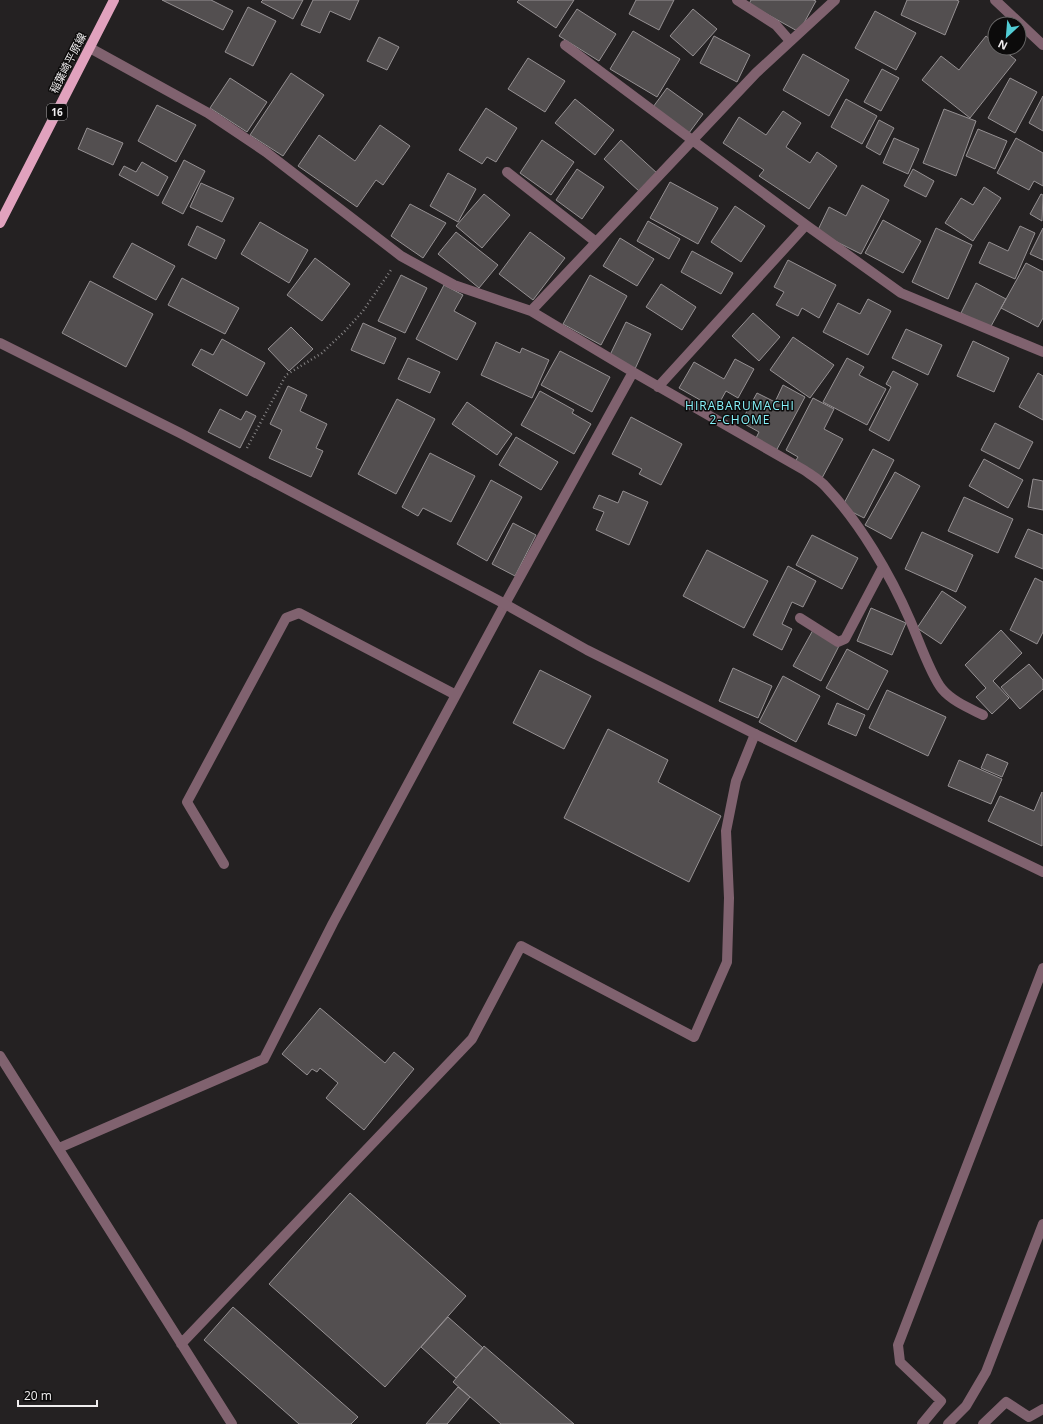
<svg xmlns="http://www.w3.org/2000/svg" width="1043" height="1424" viewBox="0 0 1043 1424" font-family="'Open Sans','Noto Sans JP',sans-serif">
<style>
.building{fill:#534f50;stroke:#959092}
.lines{fill:none;stroke-linecap:round;stroke-linejoin:round}
.path{stroke:#858384;stroke-width:2.5;stroke-dasharray:1 3;stroke-linecap:butt}
.minor{stroke:#80626f;stroke-width:10}
.tertiary{stroke:#80626f;stroke-width:10}
.primary{stroke:#e1a2be;stroke-width:10}
.labels{text-anchor:middle;stroke-width:3;stroke-linejoin:round;paint-order:stroke}
.shield{fill:#0c0b0b;stroke:#acaaab;stroke-width:1}
.shield-label{font-size:10px;font-weight:bold;fill:#f0eeef}
.street-label{font-size:11px;fill:#f0eeef;stroke:#0c0b0b}
.neighbourhood-label{font-size:12px;letter-spacing:1px;fill:#87f3fa;stroke:#0c0b0b}
</style>
<rect width="100%" height="100%" fill="#242122"/>
<path class="building" d="M162 0H211L233 11 223 30Z
M263 0H303L293 19 261 2Z
M313 0H359L350 20 330 11 320 33 301 25Z
M519 0H574L556 28 517 2Z
M636 0H674L659 30 629 14Z
M751 0H813L816 1 799 32 749 4Z
M907 0H956L959 1 945 35 901 15Z
M248 7 276 21 253 66 225 52Z
M577 9 616 34 599 61 559 36Z
M693 9 717 29 693 56 670 36Z
M875 11 916 33 896 70 855 48Z
M633 31 680 59 657 97 610 69Z
M714 36 750 55 737 82 700 63Z
M986 36 995 43V48H1001L1016 60 970 118 922 80 941 56 959 70Z
M379 37 399 47 387 70 367 61Z
M803 54 849 80 829 116 783 90Z
M528 58 565 81 545 112 508 89Z
M882 69 899 78 881 111 864 102Z
M291 73 324 95 283 156 250 135Z
M230 78 267 102 247 132 210 108Z
M1010 78 1037 92 1015 133 988 118Z
M667 88 703 114 689 133 653 107Z
M1043 96V131L1029 123Z
M575 99 614 130 595 155 555 123Z
M846 99 877 116 862 144 831 127Z
M157 105 196 125 176 162 138 141Z
M486 108 517 128 496 162 487 157 482 164 459 150Z
M944 109 976 121 956 176 923 163Z
M783 111 801 123 786 147 810 163 817 152 837 166 809 209 759 176 764 170 723 143 739 117 766 135Z
M879 120 894 128 880 155 866 147Z
M380 125 410 146 383 185 376 180 357 207 298 166 319 135 355 161Z
M87 128 123 143 113 165 78 149Z
M978 129 1007 141 995 169 966 156Z
M894 138 919 149 908 174 883 163Z
M1016 138 1043 153V186L1034 181 1029 190 997 173Z
M542 140 574 162 551 195 520 173Z
M621 140 658 174 640 192 604 159Z
M184 160 205 171 183 214 162 203Z
M142 162 168 177 158 196 119 175 124 166 136 172Z
M577 169 604 187 582 219 556 200Z
M913 169 934 181 926 197 904 186Z
M448 173 476 189 458 222 430 206Z
M670 182 718 208 698 244 650 218Z
M201 183 234 198 222 222 190 207Z
M862 185 889 200 861 254 817 232 829 207 846 216Z
M984 187 1001 198 973 241 945 223 961 198 973 205Z
M484 194 510 215 482 248 456 226Z
M1041 194 1043 195 1042 221 1030 214Z
M410 204 446 223 423 258 391 236Z
M735 206 765 226 741 262 711 242Z
M883 220 921 241 903 273 865 253Z
M648 221 680 239 669 259 637 241Z
M260 222 308 250 289 283 241 254Z
M197 226 225 240 216 259 188 245Z
M1020 226 1035 233 1015 279 979 263 989 242 1008 251Z
M936 228 972 245 948 299 912 282Z
M1043 228V260L1030 254Z
M456 232 498 265 479 288 438 254Z
M530 232 565 258 533 300 499 274Z
M620 238 654 259 637 286 603 266Z
M132 243 175 266 156 300 113 277Z
M692 251 733 273 721 294 681 272Z
M315 258 350 284 322 321 287 295Z
M788 260 836 285 819 318 802 308 798 316 776 305 784 292 774 287Z
M1026 263 1043 272V318L1038 327 1001 308Z
M401 275 427 288 405 333 378 321Z
M590 275 627 296 601 345 563 324Z
M182 278 239 308 225 334 168 305Z
M90 281 153 314 126 367 62 333Z
M976 283 1006 299 990 328 961 313Z
M661 284 696 307 682 330 646 307Z
M444 285 463 295 454 311 476 323 457 360 416 339Z
M868 299 891 311 868 355 823 332 838 303 860 314Z
M753 313 780 337 759 361 732 336Z
M626 322 651 334 635 369 609 357Z
M363 323 396 338 384 364 351 350Z
M291 327 313 349 289 371 268 349Z
M906 329 942 345 928 375 892 358Z
M793 337 834 365 810 398 770 370Z
M222 339 265 363 247 396 192 365 201 349 213 355Z
M973 341 1009 358 994 392 957 376Z
M496 342 520 353 522 348 549 360 532 398 481 375Z
M560 351 610 377 592 412 541 385Z
M408 358 440 372 430 393 398 379Z
M847 358 864 367 859 375 886 389 867 425 823 402Z
M735 359 754 369 738 398 726 391 716 409 679 388 694 362 724 379Z
M893 371 918 384 889 441 869 430 891 387 886 384Z
M1038 373 1043 376V420L1019 407Z
M783 385 805 397 776 451 755 440 759 432 741 422 757 393 775 402Z
M288 386 307 395 300 411 327 424 316 448 323 451 311 477 269 458 282 430 270 424Z
M540 391 574 410 572 413 591 424 574 454 521 425Z
M813 398 834 409 824 429 843 439 822 478 794 463 798 457 786 450Z
M397 399 435 419 396 494 358 474Z
M467 402 512 434 497 455 452 424Z
M220 409 241 420 246 411 256 416 240 448 208 432Z
M631 417 682 444 661 485 639 474 642 469 612 454Z
M995 423 1033 442 1019 469 981 450Z
M516 437 558 462 541 490 499 465Z
M873 449 894 460 864 518 842 507Z
M430 453 475 476 451 522 423 508 418 516 402 507Z
M984 459 1023 480 1008 508 969 486Z
M895 472 920 486 891 539 865 525Z
M1033 479 1043 481V510L1028 507Z
M491 480 522 497 487 561 457 544Z
M623 491 648 502 629 545 596 530 604 512 593 508 599 495 618 503Z
M964 497 1013 519 998 553 948 531Z
M513 523 536 535 515 576 492 564Z
M1028 529 1043 535V569L1015 557Z
M922 532 973 555 956 592 905 569Z
M812 535 858 558 842 589 796 565Z
M707 550 768 581 744 628 683 596Z
M788 566 816 581 803 607 792 602 782 624 792 629 782 650 753 635Z
M1035 578 1043 582V632L1037 644 1010 630Z
M942 591 966 607 941 644 917 628Z
M871 608 906 623 892 655 857 641Z
M813 630 840 644 821 681 793 666Z
M1001 630 1022 653 993 681 1009 698 992 714 976 697 986 688 965 665Z
M847 649 888 671 868 710 826 688Z
M1029 664 1043 680V689L1020 709 1001 687Z
M733 668 772 686 758 718 719 701Z
M540 670 591 696 564 749 513 723Z
M783 676 820 696 796 742 759 722Z
M887 690 946 717 928 756 869 728Z
M837 703 865 715 856 736 828 724Z
M608 729 668 760 658 782 721 816 689 882 564 818Z
M987 754 1008 763 1002 777 981 768Z
M959 760 1002 779 991 804 948 786Z
M1042 792V846L988 821 1000 796 1034 811Z
M320 1008 385 1063 394 1052 414 1069 364 1130 326 1098 338 1083 320 1068 317 1072 312 1069 307 1075 282 1054Z
M350 1193 466 1296 385 1387 269 1284Z
M233 1307 358 1417 351 1424H299L204 1340Z
M448 1317 483 1348 456 1378 421 1347Z
M484 1346 574 1424H501L453 1382Z
M458 1387 470 1397 447 1424H426Z"/>
<g class="lines">
<path class="path" d="M247 448 286 375 322 353 345 331 363 311 391 270"/>
<path class="minor" d="M737 0 776 25 790 41
M995 0 1043 45
M565 45 806 225 901 293 1043 352
M90 48 208 113 266 152 401 256 454 285 531 311
M507 172 596 242
M633 372 531 311 756 73 835 0
M658 387 806 225
M800 618 838 642 845 639 883 567
M224 864 187 802 286 618 299 613 456 695
M0 1056 232 1424
M59 1148 264 1059 333 923 505 604 633 372 804 470C811 475 820 480 826 487 860 523 890 574 910 620 918 638 931 676 942 689 952 701 969 708 983 715
M181 1344 472 1039 521 946 694 1037 727 962 729 898 726 831 736 781 755 734
M922 1424 941 1401 900 1362 898 1345 1043 968
M948 1424 966 1406 986 1372 1043 1224
M983 1424 1006 1402 1029 1417 1043 1409"/>
<path class="tertiary" d="M0 343 180 433 505 604 587 650 755 734 1043 872"/>
<path class="primary" d="M0 223 114 0"/>
</g>
<g class="labels">
<rect class="shield" x="47" y="104" width="20" height="16" rx="3"/>
<g class="shield-label">
<text x="57" y="116">16</text>
</g>
<g class="street-label">
<text transform="translate(68 63) rotate(-63)" y="4">稲葉崎平原線</text>
</g>
<g class="neighbourhood-label">
<text x="740" y="410">HIRABARUMACHI<tspan x="740" dy="14">2-CHOME</tspan></text>
</g>
</g>
<g transform="translate(1007 36) rotate(206)"><circle r="19" fill="#0c0b0b" stroke="#676666"/>
<path d="M0-3L7 15L0 10L-7 15Z" fill="#51ccd4"/>
<text y="-6" font-size="11" font-weight="bold" text-anchor="middle" fill="#f0eeef">N</text>
</g>
<path d="M18 1400v6h79v-6" fill="none" stroke="#f0eeef" stroke-width="2"/>
<text x="24" y="1400" font-size="12" fill="#f0eeef" stroke="#0c0b0b" stroke-width="3" paint-order="stroke">20 m</text>
</svg>
